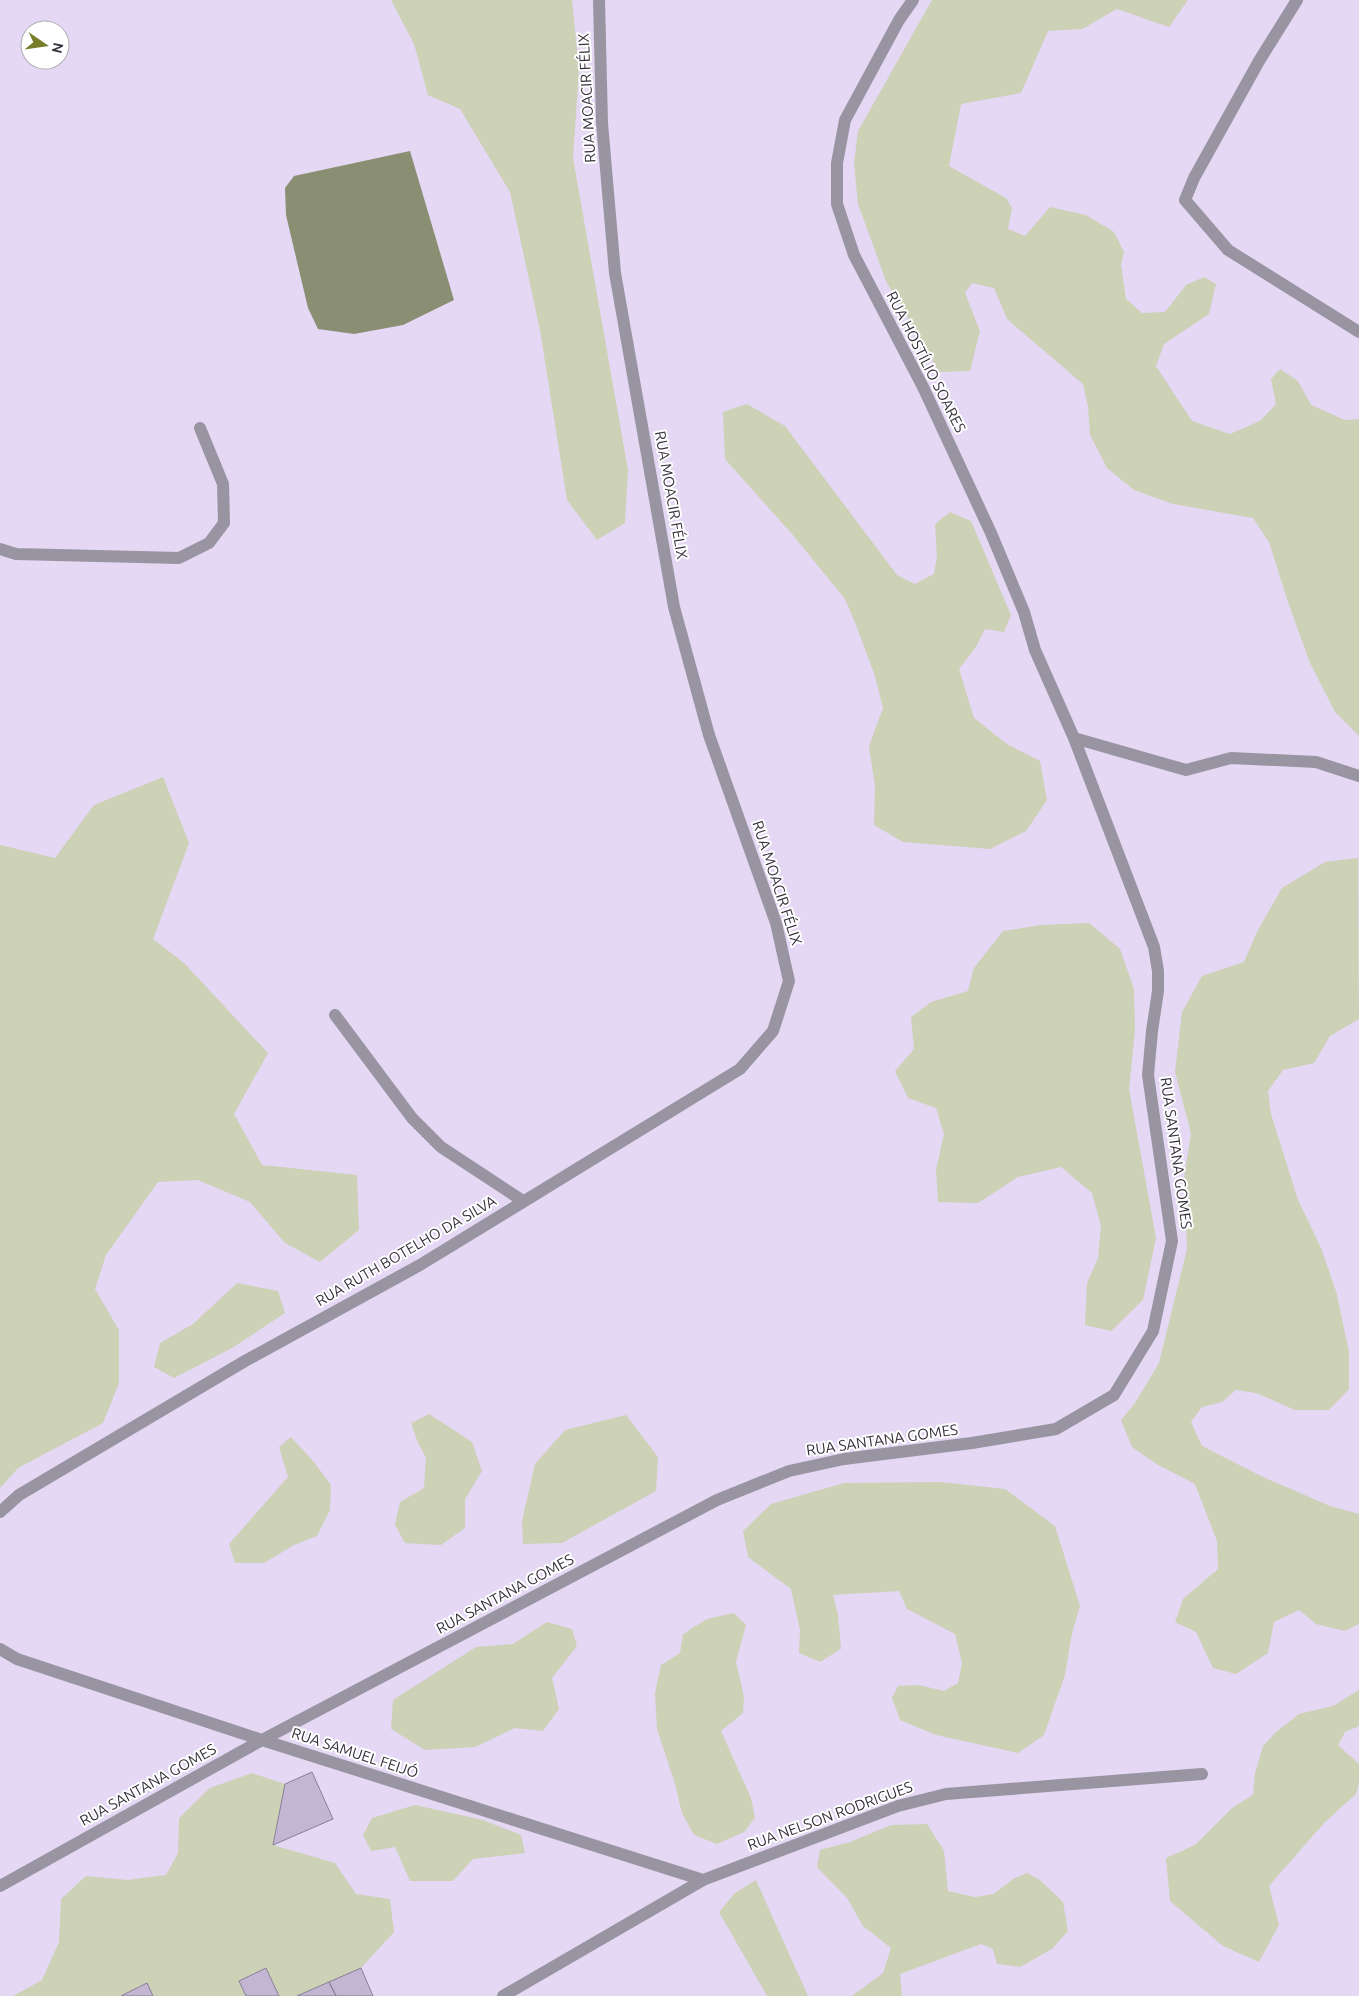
<svg xmlns="http://www.w3.org/2000/svg" width="1359" height="1996" viewBox="0 0 1359 1996" font-family="Ubuntu,sans-serif">
<style>
.green{fill:#cdd1b5}
.water{fill:#8a8e72}
.building{fill:#c2b6d2;stroke:#897e98}
.lines{fill:none;stroke-linecap:round;stroke-linejoin:round}
.lane{stroke:#9994a1;stroke-width:12}
.street{stroke:#9994a1;stroke-width:12}
.labels{text-anchor:middle;stroke-width:4;stroke-linejoin:round;paint-order:stroke}
.street-label{font-size:15px;fill:#36313c;stroke:#fff}
</style>
<rect width="100%" height="100%" fill="#e4d8f5"/>
<path class="green" d="M391 0H572L579 69 573 158 628 470 625 523 597 540 567 500 540 330 510 192 460 109 428 95 414 44Z
M932 0H1188L1169 27 1117 9 1082 29 1048 31 1021 93 961 104 949 166 1006 198 1012 208 1008 229 1025 236 1050 207 1086 215 1114 232 1124 252 1121 265 1126 299 1142 313 1165 312 1186 285 1204 277 1216 284 1209 314 1164 344 1156 366 1192 421 1230 434 1260 421 1276 404 1271 379 1280 369 1298 381 1311 405 1345 420 1359 419V736L1335 712 1310 663 1288 602 1269 542 1253 518 1173 504 1134 490 1107 468 1090 435 1088 407 1083 384 1007 319 994 288 972 283 965 293 980 331 970 371 939 372 886 281 858 204 854 163 858 131Z
M747 404 785 426 897 575 915 584 934 574 937 556 935 524 950 512 971 521 1011 615 1004 632 985 629 976 647 959 669 974 718 1007 744 1040 761 1047 800 1026 831 990 849 903 842 874 825 875 786 869 746 883 708 875 676 856 625 845 599 792 534 725 459 723 412Z
M163 777 189 843 153 939 184 963 268 1053 234 1114 262 1165 357 1175 359 1230 320 1262 285 1243 250 1202 198 1180 158 1182 106 1255 95 1289 119 1330V1383L103 1423 18 1468 0 1488V845L55 858 94 805Z
M1358 858 1359 1019 1330 1036 1314 1063 1283 1070 1268 1091 1271 1114 1298 1200 1321 1248 1336 1291 1349 1352V1389L1329 1410H1295L1256 1393 1236 1390 1222 1402 1202 1407 1191 1422 1202 1446 1263 1477 1330 1506 1359 1514V1624L1345 1631 1316 1624 1299 1610 1274 1622 1268 1653 1236 1674 1213 1668 1196 1632 1175 1622 1183 1599 1218 1569 1217 1541 1195 1484 1158 1465 1132 1447 1121 1420 1135 1403 1159 1363 1187 1249 1184 1178 1191 1133 1175 1072 1182 1012 1202 976 1244 962 1257 932 1282 888 1325 862Z
M1089 923 1120 949 1134 989 1135 1031 1129 1089 1156 1238 1143 1300 1111 1331 1085 1325 1087 1283 1098 1258 1101 1226 1092 1193 1061 1167 1018 1177 978 1203 938 1202 936 1170 944 1134 936 1108 908 1098 895 1071 914 1049 911 1017 931 1002 968 991 974 968 1003 931 1041 925Z
M237 1283 278 1291 285 1313 232 1348 174 1378 154 1367 160 1343 193 1324Z
M429 1414 472 1442 482 1471 465 1499V1528L441 1545 405 1543 395 1525 400 1502 424 1488 426 1458 418 1443 411 1423Z
M626 1415 658 1457 656 1491 562 1543 523 1544 522 1521 535 1464 565 1430Z
M291 1437 314 1462 331 1485 330 1510 317 1536 294 1545 264 1563H235L229 1544 288 1477 279 1447Z
M941 1482 1005 1489 1055 1526 1080 1606 1072 1633 1065 1675 1044 1735 1018 1753 936 1735 900 1720 892 1698 898 1686 919 1685 944 1691 958 1683 962 1663 955 1634 907 1609 899 1591 833 1595 838 1615 841 1649 820 1662 799 1653 800 1630 791 1589 748 1557 743 1531 771 1504 844 1483Z
M734 1613 746 1625 736 1662 744 1697 743 1713 721 1731 751 1798 755 1818 744 1832 717 1844 694 1835 682 1813 675 1784 657 1729 655 1693 661 1665 680 1653 683 1634 707 1619Z
M547 1622 572 1629 577 1646 552 1678 559 1709 543 1731 515 1728 475 1747 425 1750 391 1729 393 1700 476 1647 513 1644Z
M1359 1690V1726L1345 1732 1338 1745 1359 1764V1783L1356 1794 1325 1822 1269 1886 1279 1925 1259 1962 1223 1946 1170 1901 1166 1858 1195 1845 1232 1808 1253 1795 1255 1773 1263 1746 1275 1733 1299 1714 1333 1706Z
M252 1773 285 1784 273 1845 335 1863 356 1894 390 1899 394 1932 361 1968 297 1996H279L266 1968 239 1981 246 1996H13L42 1980 59 1942 61 1899 86 1876 127 1880 166 1875 178 1853 179 1818 210 1788Z
M415 1805 483 1820 521 1835 525 1853 473 1859 453 1881H410L395 1847 371 1851 363 1835 372 1818Z
M927 1824 944 1851 948 1891 975 1897 994 1894 1013 1879 1027 1873 1040 1880 1063 1902 1068 1931 1052 1949 1020 1967 997 1964 993 1949 981 1944 900 1974 902 1996H852L883 1973 891 1948 863 1926 847 1898 817 1867 820 1850 850 1842 891 1825Z
M756 1880 808 1996H767L719 1912 735 1893Z"/>
<path class="water" d="M410 151 454 300 403 325 354 334 318 329 308 308 286 215 285 188 294 176Z"/>
<path class="building" d="M312 1772 333 1819 273 1845 285 1784Z
M266 1968 279 1996H246L239 1981Z
M361 1968 373 1996H336L329 1982Z
M329 1982 336 1996H297Z
M147 1983 153 1996H121Z"/>
<g class="lines">
<path class="lane" d="M0 549 16 554 179 558 209 543 224 523 223 484 200 428"/>
<path class="street" d="M1297 0 1259 61 1194 178 1185 200 1228 250 1359 332
M1074 738 1186 770 1231 758 1316 762 1359 776
M335 1015 412 1118 441 1147 523 1201
M0 1512 19 1495 245 1361 420 1265 740 1069 773 1031 789 981 776 923 709 735 674 607 615 273 602 123 599 0
M0 1649 17 1659 262 1740 703 1880
M0 1886 262 1740 717 1500 789 1471 844 1459 972 1443 1056 1429 1114 1395 1153 1331 1172 1241 1148 1075 1152 1031 1158 991V971L1154 947 1074 738 1035 650 1024 612 991 533 923 387 854 255 837 204V163L845 120 899 20 913 0
M503 1996 703 1880 898 1806 946 1794 1202 1774"/>
</g>
<g class="labels">
<g class="street-label">
<text transform="translate(587 98) rotate(-93)" y="5">RUA MOACIR FÉLIX</text>
<text transform="translate(926 362) rotate(63)" y="5">RUA HOSTÍLIO SOARES</text>
<text transform="translate(671 495) rotate(80)" y="5">RUA MOACIR FÉLIX</text>
<text transform="translate(777 883) rotate(72)" y="5">RUA MOACIR FÉLIX</text>
<text transform="translate(1176 1153) rotate(82)" y="5">RUA SANTANA GOMES</text>
<text transform="translate(406 1251) rotate(-30)" y="5">RUA RUTH BOTELHO DA SILVA</text>
<text transform="translate(882 1440) rotate(-8)" y="5">RUA SANTANA GOMES</text>
<text transform="translate(505 1594) rotate(-28)" y="5">RUA SANTANA GOMES</text>
<text transform="translate(355 1753) rotate(18)" y="5">RUA SAMUEL FEIJÓ</text>
<text transform="translate(148 1785) rotate(-29)" y="5">RUA SANTANA GOMES</text>
<text transform="translate(830 1816) rotate(-20)" y="5">RUA NELSON RODRIGUES</text>
</g>
</g>
<g transform="translate(45 45) rotate(103)"><circle r="24" fill="#ffffff" stroke="#afadb1"/>
<path d="M0-4L9 19L0 12L-9 19Z" fill="#767c27"/>
<text y="-8" font-size="14" font-weight="bold" text-anchor="middle" fill="#36313c">N</text>
</g>
</svg>
